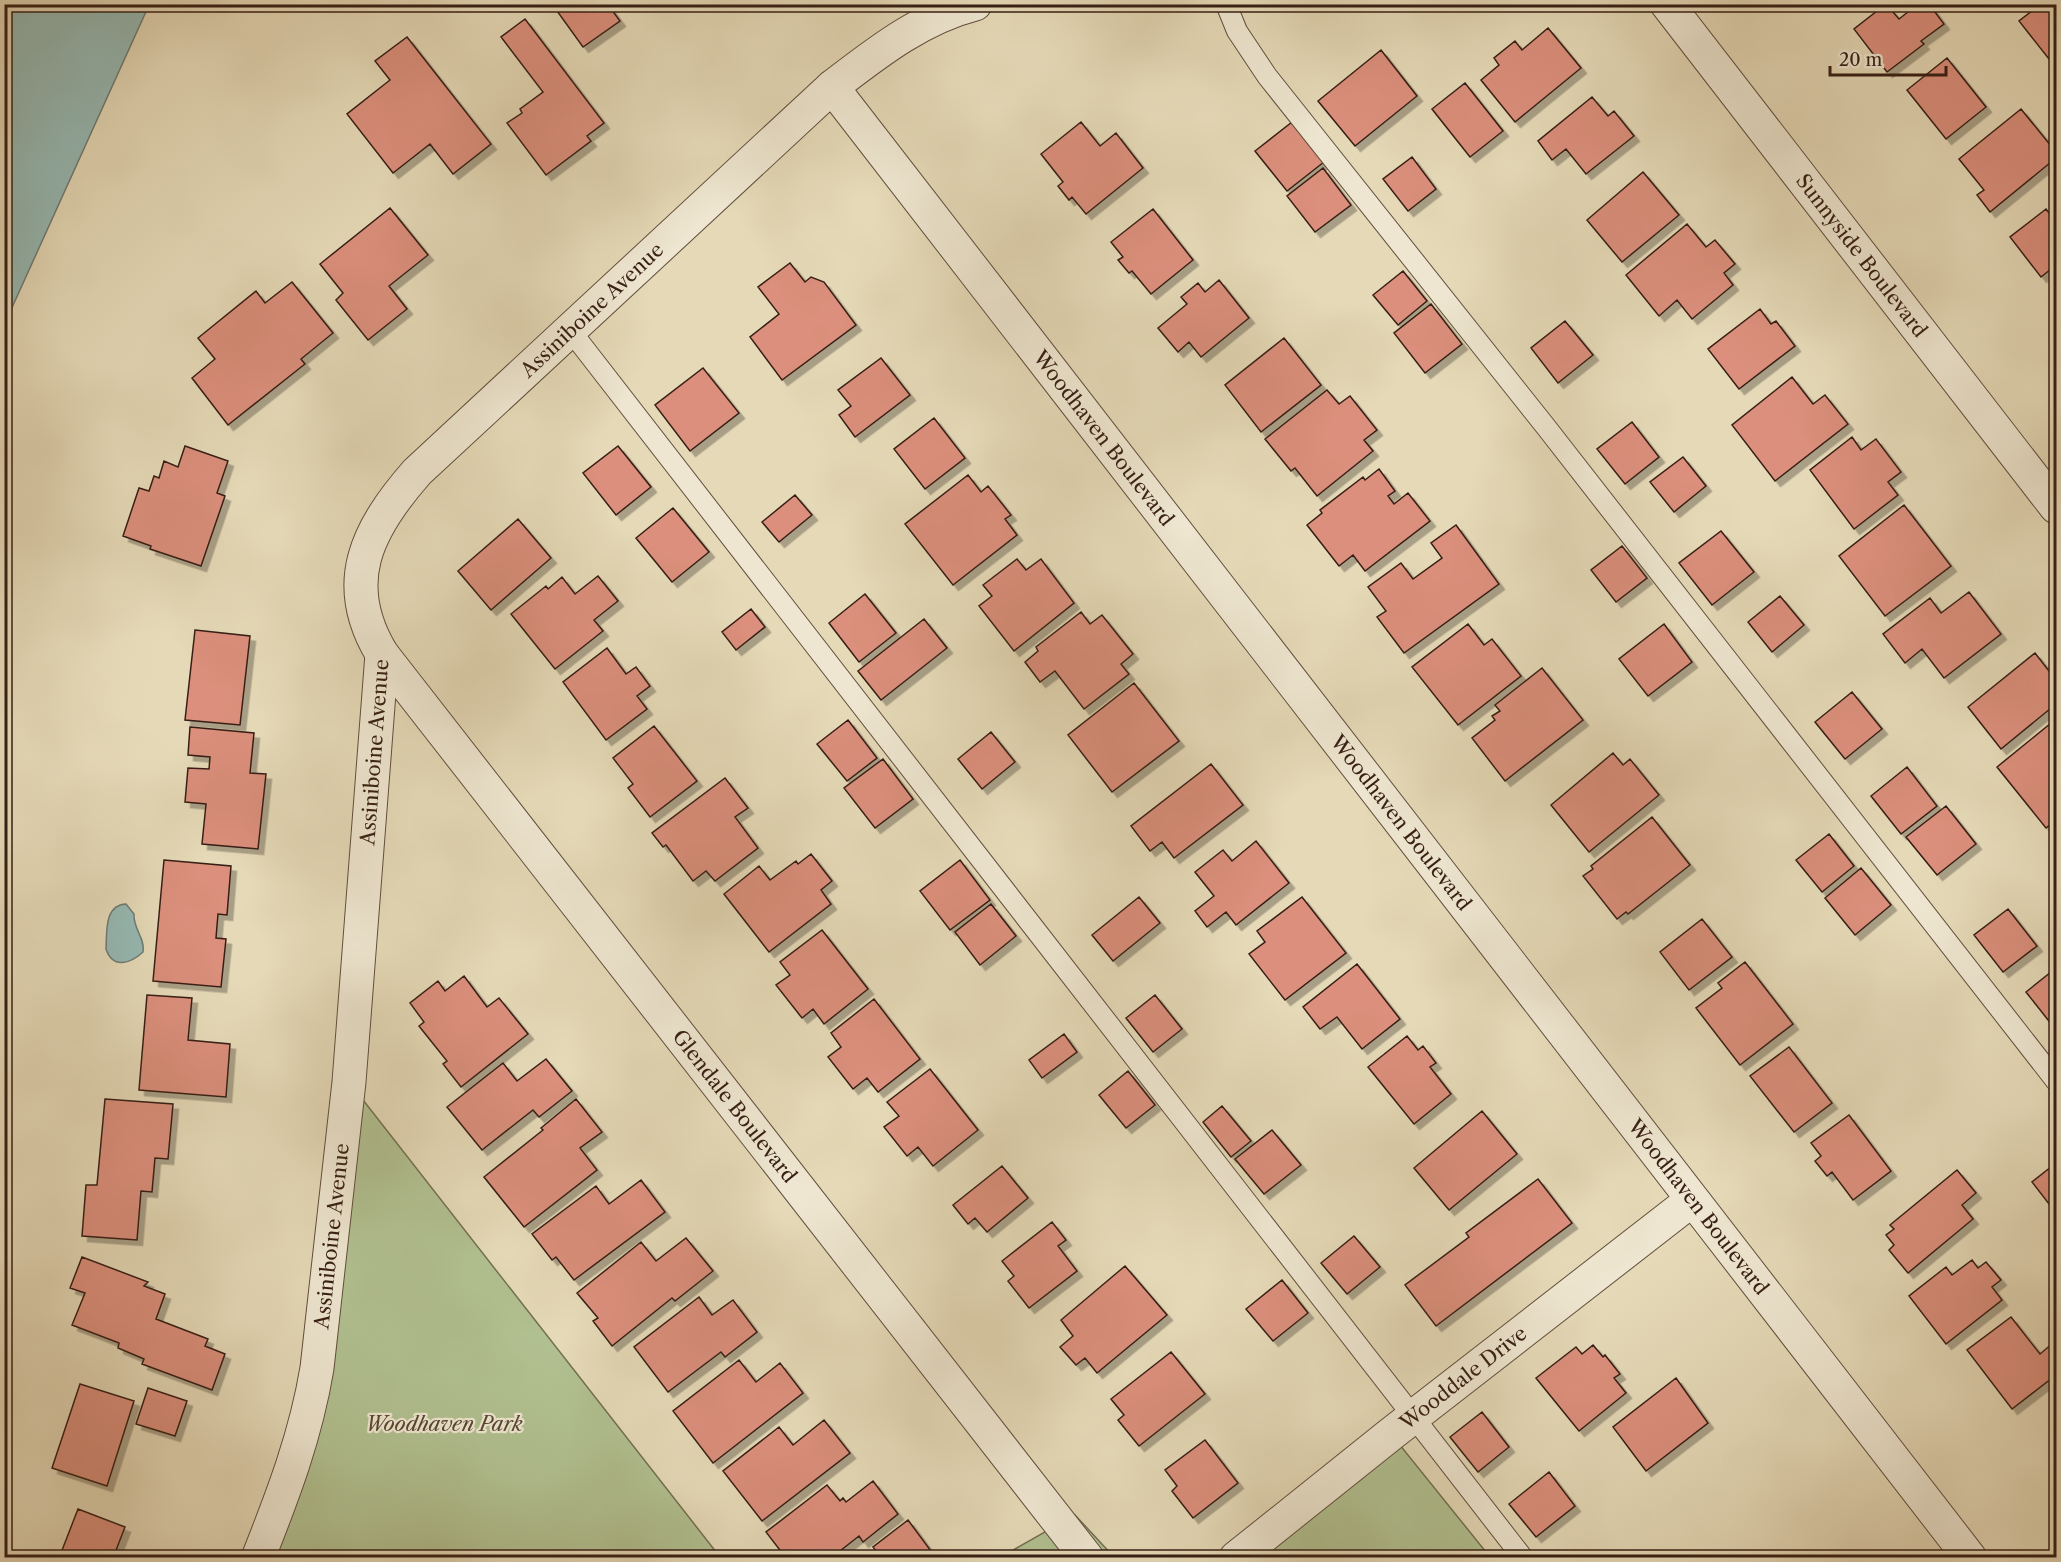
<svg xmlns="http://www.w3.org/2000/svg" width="2061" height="1562" viewBox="0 0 2061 1562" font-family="'Libre Caslon Text',serif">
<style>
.green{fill:#b1c090;stroke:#747052;stroke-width:1.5}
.water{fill:#96b9b3;stroke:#707b73;stroke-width:1.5}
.building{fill:#db8f7c;stroke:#371f14;stroke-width:1.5;filter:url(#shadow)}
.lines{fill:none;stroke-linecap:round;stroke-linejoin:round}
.lane-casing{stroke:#624e3d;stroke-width:22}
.street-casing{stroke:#624e3d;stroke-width:35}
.lane{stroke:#eee6d0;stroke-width:20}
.street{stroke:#eee6d0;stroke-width:33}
.labels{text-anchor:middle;stroke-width:4.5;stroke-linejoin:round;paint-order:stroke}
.street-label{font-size:20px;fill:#371f14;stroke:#eee6d0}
.park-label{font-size:20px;font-style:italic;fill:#564733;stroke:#eee6d0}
</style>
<defs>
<filter id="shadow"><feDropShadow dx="5.5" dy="5.5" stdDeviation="0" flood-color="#0004"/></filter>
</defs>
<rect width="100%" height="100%" fill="#e5d9b7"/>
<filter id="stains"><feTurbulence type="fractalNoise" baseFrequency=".00333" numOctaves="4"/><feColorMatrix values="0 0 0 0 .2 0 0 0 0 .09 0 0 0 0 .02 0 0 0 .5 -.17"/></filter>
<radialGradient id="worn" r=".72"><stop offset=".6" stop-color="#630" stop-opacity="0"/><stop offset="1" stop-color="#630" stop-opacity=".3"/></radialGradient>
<path class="green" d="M349 1082 720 1557 258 1558 291 1474Z
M1391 1434 1490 1557 1236 1558Z
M1075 1515 1114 1557 1003 1558 1013 1550Z"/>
<path class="water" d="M5 4 149 5 5 323 4 5Z
M126 904 134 914C133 929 145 937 143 952 131 963 113 970 106 949 107 932 104 905 126 904Z"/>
<path class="building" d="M552 4H611L609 6 620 21 583 47Z
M1886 4 1899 19 1918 4H1929L1944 24 1921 41 1924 44 1887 72 1854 29Z
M2041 4H2056V53L2049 59 2019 21Z
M525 19 604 123 587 136 591 141 546 175 507 123 522 113 520 109 543 92 501 37Z
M1548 28 1581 68 1515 122 1481 80 1499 65 1494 58 1515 41 1522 50Z
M407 37 491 144 453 174 430 144 393 173 347 114 390 80 375 61Z
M1381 50 1417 96 1355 146 1318 101Z
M1947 58 1986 107 1946 139 1907 90Z
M1465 83 1503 131 1470 157 1432 109Z
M1592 97 1608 116 1614 111 1634 136 1586 174 1566 149 1552 160 1538 141Z
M2021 109 2056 152V158L1990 212 1977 195 1984 190 1959 159Z
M1081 122 1100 146 1116 133 1143 168 1086 214 1072 197 1069 200 1058 186 1063 182 1041 154Z
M1292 122 1324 162 1287 191 1255 151Z
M1412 157 1436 189 1408 211 1383 179Z
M1323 168 1351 205 1315 232 1287 196Z
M1643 172 1679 215 1622 262 1587 220Z
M390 208 428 255 389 286 407 309 368 340 336 300 343 293 320 264Z
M1153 209 1193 260 1151 294 1132 271 1129 273 1118 260 1123 257 1111 242Z
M2046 209 2056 222V265L2041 277 2010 237Z
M1687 224 1706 247 1715 240 1735 264 1724 273 1733 285 1692 319 1677 300 1659 316 1626 275Z
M790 263 805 282 811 277 824 282 856 325 782 380 750 337 779 314 758 287Z
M1403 271 1427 301 1398 325 1373 295Z
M1219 280 1249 318 1201 357 1189 342 1178 352 1158 328 1187 304 1181 297 1198 283 1205 292Z
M292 282 333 333 301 359 305 364 228 425 192 378 215 359 198 338 256 291 265 303Z
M1431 304 1462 344 1425 373 1394 333Z
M1760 309 1771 324 1776 321 1795 346 1739 389 1708 349Z
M1565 321 1593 355 1558 383 1531 348Z
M1284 338 1321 385 1261 432 1225 385Z
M881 358 910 395 855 437 839 415 851 406 838 390Z
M703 368 739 413 690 451 655 405Z
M1792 377 1813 404 1825 395 1848 424 1775 481 1732 425Z
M1327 390 1339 404 1350 396 1377 430 1364 440 1373 451 1317 496 1295 468 1291 471 1265 439Z
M934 418 965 458 925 489 894 449Z
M1632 422 1659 457 1625 484 1597 449Z
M1852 437 1861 450 1876 439 1901 472 1888 482 1898 495 1854 529 1810 470Z
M185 446 228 461 217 493 225 496 201 566 150 549 151 546 123 536 139 488 149 491 154 476 159 478 164 461 178 467Z
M618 446 651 487 616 515 583 473Z
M1683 457 1706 486 1674 512 1650 482Z
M1379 469 1395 491 1388 496 1394 504 1408 493 1430 521 1365 571 1353 555 1339 566 1307 525 1322 513 1320 510 1363 477 1365 480Z
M968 475 981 492 988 486 1011 515 1005 519 1017 535 953 585 905 524Z
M795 495 812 515 779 542 762 522Z
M1904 505 1951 566 1885 616 1839 556Z
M673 508 709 552 672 582 636 538Z
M518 519 551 558 491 610 458 571Z
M1456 525 1499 584 1404 653 1377 617 1386 611 1368 587 1401 563 1413 579 1442 558 1431 543Z
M1721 531 1754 572 1712 605 1679 563Z
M1622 546 1647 578 1616 602 1591 570Z
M1017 559 1026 570 1041 559 1074 603 1014 651 979 606 992 596 983 585Z
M598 576 618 601 594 620 603 631 555 669 511 614 546 586 548 589 562 577 575 594Z
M1969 592 2001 634 1944 678 1922 649 1905 663 1883 634 1930 598 1941 613Z
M865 594 896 633 859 662 829 623Z
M1780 596 1804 625 1772 652 1748 622Z
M751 609 765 627 736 650 722 632Z
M1081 612 1090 624 1102 615 1133 654 1121 664 1129 674 1084 709 1055 671 1040 682 1025 662 1038 651 1036 647Z
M924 619 947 648 881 700 858 671Z
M1468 624 1484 645 1492 639 1521 676 1458 725 1412 667Z
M1664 624 1692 662 1648 696 1619 659Z
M195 630 250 636 240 725 185 720Z
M607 648 626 674 636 667 650 686 637 696 647 709 606 740 563 682Z
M2035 653 2056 680V704L2001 749 1968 707Z
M1542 668 1583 720 1505 781 1472 738 1495 720 1492 716 1500 711 1495 705Z
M1134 683 1179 741 1112 792 1068 735Z
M1852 692 1882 729 1845 759 1815 722Z
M2056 719V820L2046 828 1997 767Z
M848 720 877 758 847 781 817 744Z
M654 726 697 781 650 817 628 788 633 784 613 758Z
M190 727 254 733 250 773 266 774 258 849 202 844 206 804 185 802 188 768 209 769 210 757 188 755Z
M991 732 1015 762 982 789 958 759Z
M1613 753 1623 765 1630 759 1659 795 1589 852 1551 805Z
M883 759 913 799 875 828 844 788Z
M1211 764 1243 805 1174 858 1162 842 1150 851 1131 826Z
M1907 767 1937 806 1901 834 1871 796Z
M725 778 748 808 735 817 758 848 715 881 706 871 693 881 666 845 663 847 652 833Z
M1946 806 1976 844 1937 875 1906 837Z
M1652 817 1690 865 1628 914 1626 912 1617 919 1583 876 1593 869 1591 866Z
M1829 834 1854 866 1822 892 1796 860Z
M1256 841 1289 883 1236 925 1226 912 1207 927 1195 911 1214 896 1195 872 1223 850 1232 861Z
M811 854 832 881 821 890 831 904 769 952 724 894 759 866 770 880 796 861 798 864Z
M164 860 231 866 227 915 218 914 216 938 226 939 221 987 153 981Z
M960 860 990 900 950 930 920 891Z
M1861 868 1891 905 1855 935 1825 898Z
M1139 897 1160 923 1113 961 1092 935Z
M1302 897 1346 953 1285 1000 1249 954 1265 942 1257 931Z
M991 904 1016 936 980 965 955 932Z
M2008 909 2037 946 2003 972 1974 935Z
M1702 919 1732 957 1689 990 1660 952Z
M822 930 868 989 824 1024 813 1009 802 1018 776 985 790 975 780 962Z
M1745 962 1793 1024 1740 1065 1696 1008 1722 988 1718 983Z
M1357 964 1400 1019 1362 1049 1337 1017 1320 1029 1303 1007Z
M2056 968V1030L2026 992Z
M464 976 487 1007 499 998 528 1034 461 1087 443 1064 447 1061 419 1026 424 1022 410 1003 438 981 445 991Z
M147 995 192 998 188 1040 230 1044 226 1097 139 1090Z
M1155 995 1182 1029 1153 1052 1126 1018Z
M874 999 920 1059 878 1092 867 1078 853 1089 828 1057 841 1047 831 1033Z
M1064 1034 1077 1052 1042 1078 1029 1060Z
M1407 1036 1418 1050 1423 1046 1436 1063 1430 1067 1451 1094 1414 1124 1368 1067Z
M1789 1047 1832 1103 1794 1132 1750 1076Z
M546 1059 572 1091 539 1117 533 1110 482 1150 447 1107 503 1063 517 1081Z
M930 1069 978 1130 933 1166 918 1147 907 1156 884 1127 899 1116 887 1102Z
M1128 1071 1155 1105 1126 1128 1099 1095Z
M105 1099 173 1104 168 1159 155 1158 152 1192 141 1191 137 1240 82 1236 86 1185H97Z
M576 1099 602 1132 580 1148 597 1170 524 1227 484 1177 543 1130 541 1128Z
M1222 1106 1251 1141 1231 1157 1203 1122Z
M1482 1111 1517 1154 1449 1210 1414 1168Z
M1849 1115 1891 1171 1853 1200 1832 1172 1827 1176 1815 1161 1821 1156 1811 1143Z
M1272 1130 1301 1165 1264 1194 1235 1159Z
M2056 1163V1213L2032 1182Z
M1002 1166 1028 1198 987 1232 975 1218 968 1224 953 1205Z
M1957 1170 1976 1193 1962 1205 1973 1219 1908 1273 1889 1250 1894 1245 1886 1235 1894 1229 1890 1225Z
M1538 1179 1572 1223 1436 1326 1405 1285 1469 1237 1466 1233Z
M641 1180 665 1212 574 1280 556 1257 552 1260 532 1234 596 1186 609 1204Z
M1052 1222 1066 1240 1058 1246 1077 1271 1029 1308 1008 1281 1014 1276 1002 1261Z
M1354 1236 1380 1267 1347 1294 1321 1263Z
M686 1238 713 1271 675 1301 672 1298 612 1346 593 1321 598 1318 577 1293 641 1242 656 1261Z
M82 1257 148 1282 144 1286 165 1294 156 1319 208 1339 205 1346 225 1354 212 1390 142 1364 144 1359 118 1348 119 1343 72 1325 85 1293 70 1288Z
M1972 1260 1978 1268 1986 1262 2001 1280 1992 1287 2002 1300 1946 1344 1909 1296 1946 1267 1952 1275Z
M1125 1266 1167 1315 1097 1373 1085 1358 1076 1365 1060 1347 1073 1336 1061 1320Z
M1282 1280 1308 1313 1273 1341 1246 1309Z
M699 1297 712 1315 733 1300 757 1332 725 1357 721 1352 668 1392 634 1347Z
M2011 1317 2040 1354 2053 1343 2056 1347V1369L2053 1372 2056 1375 2012 1409 1967 1350Z
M1593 1345 1603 1357 1605 1355 1620 1374 1614 1378 1626 1393 1579 1431 1536 1378 1576 1347 1582 1354Z
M1171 1352 1205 1394 1139 1446 1118 1420 1124 1415 1111 1399Z
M739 1360 756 1382 780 1363 803 1393 713 1463 673 1411Z
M1676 1378 1708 1423 1646 1471 1613 1427Z
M80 1384 134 1401 107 1486 52 1468Z
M148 1388 187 1401 175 1436 136 1424Z
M1482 1412 1509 1447 1478 1472 1450 1437Z
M824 1420 850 1453 762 1521 723 1471 779 1427 793 1445Z
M1205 1440 1238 1483 1193 1518 1172 1491 1177 1486 1165 1470Z
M1549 1472 1575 1506 1536 1537 1509 1504Z
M873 1481 898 1514 863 1542 859 1536 831 1558H786L766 1532 827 1485 840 1501 843 1498 846 1502Z
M78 1509 125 1527 113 1558H59Z
M908 1520 931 1551 922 1558H867L876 1551 873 1547Z"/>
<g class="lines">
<defs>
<path id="lane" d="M1226 4 1237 31 1267 76 1546 427 2056 1081
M570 330 1523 1558"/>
<g id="street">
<path id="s1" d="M975 4C920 18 875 54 832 87L417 472C367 529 339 583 382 654L1087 1558"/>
<path id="s2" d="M1667 4 2056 507"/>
<path id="s3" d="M832 87 1970 1558"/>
<path id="s4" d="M258 1558C283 1495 306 1435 317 1368L349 1082 382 654"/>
<path id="s5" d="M1236 1558 1391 1434 1692 1200"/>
</g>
</defs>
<use href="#lane" class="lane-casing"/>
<use href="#street" class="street-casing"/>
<use href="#lane" class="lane"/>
<use href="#street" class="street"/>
</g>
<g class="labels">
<g class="street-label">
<text dy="7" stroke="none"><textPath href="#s2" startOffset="318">Sunnyside Boulevard</textPath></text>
<text transform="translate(592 310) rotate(-43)" y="7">Assiniboine Avenue</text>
<text dy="7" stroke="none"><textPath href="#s3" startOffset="444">Woodhaven Boulevard</textPath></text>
<text dy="7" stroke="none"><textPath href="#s4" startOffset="818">Assiniboine Avenue</textPath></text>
<text dy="7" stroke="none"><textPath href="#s3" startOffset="930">Woodhaven Boulevard</textPath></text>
<text dy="7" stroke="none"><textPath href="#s1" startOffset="1508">Glendale Boulevard</textPath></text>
<text dy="7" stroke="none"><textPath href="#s3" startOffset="1416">Woodhaven Boulevard</textPath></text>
<text dy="7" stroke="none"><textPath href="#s4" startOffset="332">Assiniboine Avenue</textPath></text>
<text dy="7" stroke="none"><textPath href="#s5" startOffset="290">Wooddale Drive</textPath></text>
</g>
<g class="park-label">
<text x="444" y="1431">Woodhaven Park</text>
</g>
</g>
<rect width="2061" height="1562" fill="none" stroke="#e5d9b7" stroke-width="24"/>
<rect x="6" y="6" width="2049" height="1550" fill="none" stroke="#371f14" stroke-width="3"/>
<rect x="12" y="12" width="2037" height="1538" fill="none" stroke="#371f14" stroke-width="1.5"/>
<path d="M1830 66v9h116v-9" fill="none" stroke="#371f14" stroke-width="3"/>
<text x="1839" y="66" font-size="18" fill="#371f14" stroke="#eee6d0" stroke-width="4.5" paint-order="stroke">20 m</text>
<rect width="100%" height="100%" filter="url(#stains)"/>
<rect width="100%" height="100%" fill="url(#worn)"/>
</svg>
